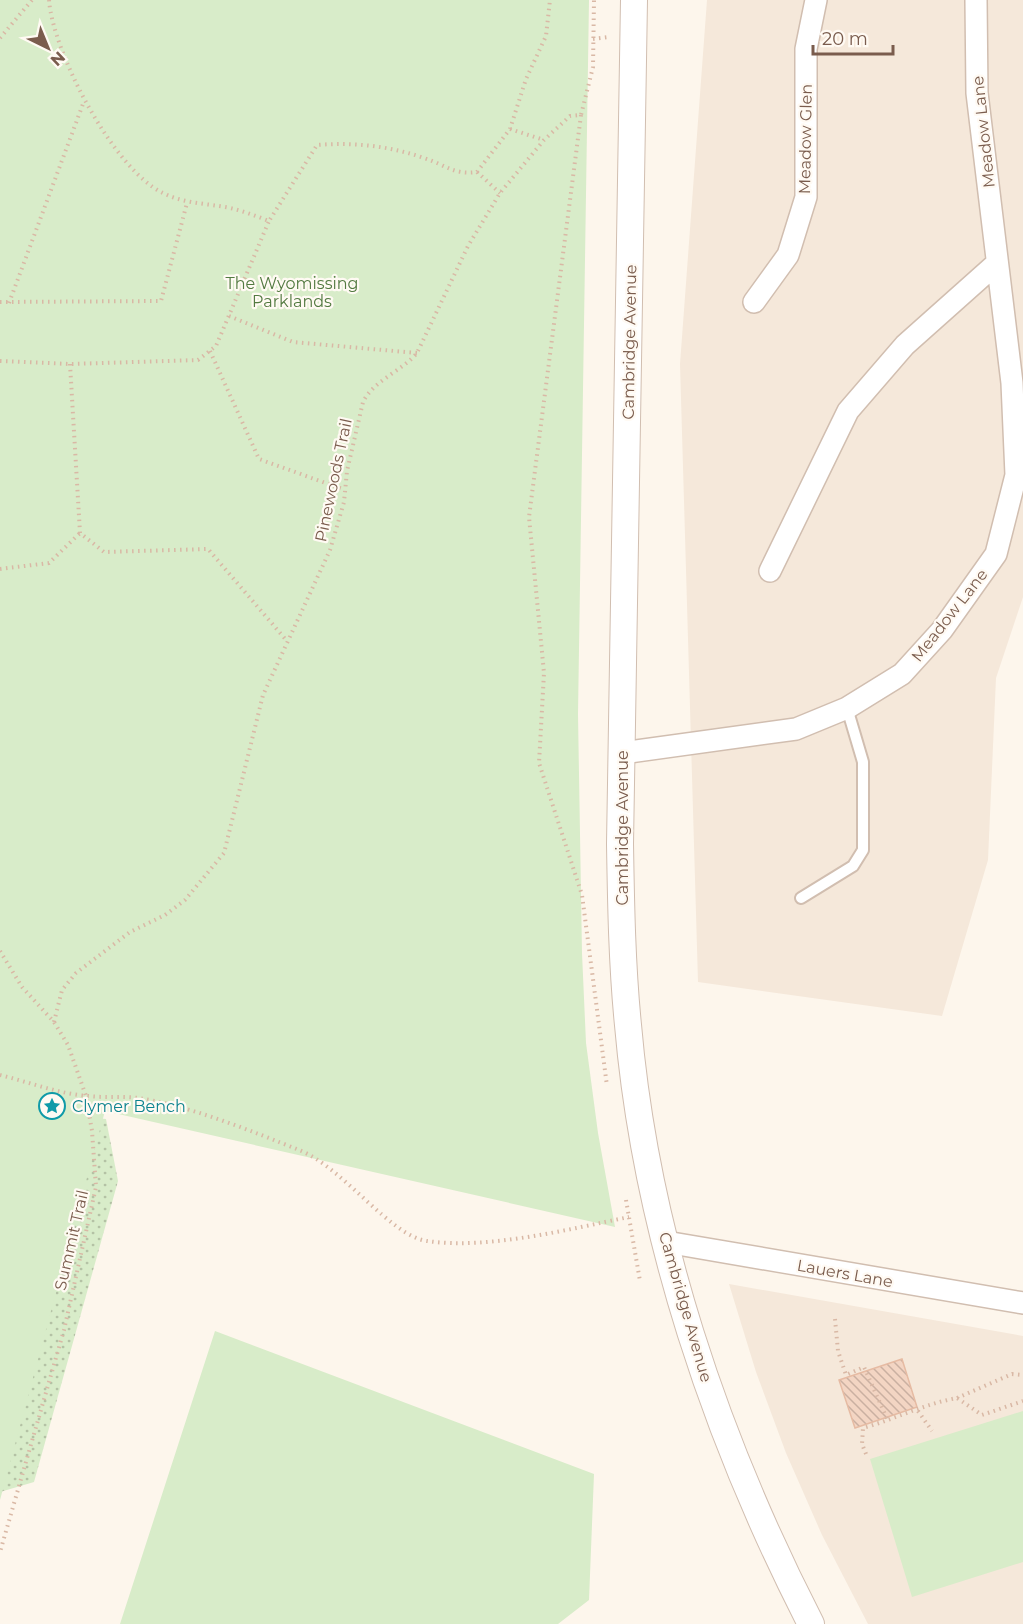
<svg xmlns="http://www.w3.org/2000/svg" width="1023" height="1624" viewBox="0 0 1023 1624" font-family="Montserrat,sans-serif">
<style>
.residential{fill:#f5e8da}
.grass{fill:url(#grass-dots)}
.park{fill:#d8ecc9}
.building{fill:url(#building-back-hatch);stroke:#e6bba3;stroke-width:1.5}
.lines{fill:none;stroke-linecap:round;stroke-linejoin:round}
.service-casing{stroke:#d1beb0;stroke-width:14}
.minor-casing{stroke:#d1beb0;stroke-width:24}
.tertiary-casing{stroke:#d1beb0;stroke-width:28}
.path{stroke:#d9b8a5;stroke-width:4;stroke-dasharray:1.5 4.5;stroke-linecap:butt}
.service{stroke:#fff;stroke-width:10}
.minor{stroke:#fff;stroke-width:21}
.tertiary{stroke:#fff;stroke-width:26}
.labels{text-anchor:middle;stroke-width:4.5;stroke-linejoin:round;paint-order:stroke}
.street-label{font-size:16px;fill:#7a5c4d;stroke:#fffaf3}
.park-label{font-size:16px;fill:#537a41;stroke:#fffaf3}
.culture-label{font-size:16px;fill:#0d838f;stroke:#fffaf3;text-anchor:start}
</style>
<defs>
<pattern id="grass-dots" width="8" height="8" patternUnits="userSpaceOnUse" patternTransform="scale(1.5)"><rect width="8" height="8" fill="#d8ecc9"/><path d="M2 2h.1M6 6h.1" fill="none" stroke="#b4c2a5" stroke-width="1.8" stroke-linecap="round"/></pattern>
<pattern id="building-back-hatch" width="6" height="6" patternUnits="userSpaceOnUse" patternTransform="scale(1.5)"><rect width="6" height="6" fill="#f3d5c3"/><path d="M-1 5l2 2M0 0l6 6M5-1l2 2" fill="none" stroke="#cab0a1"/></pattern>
</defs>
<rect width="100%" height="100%" fill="#fdf6ec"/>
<path class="residential" d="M707 0H1023V597L996 678 988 860 942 1016 698 982 680 364Z
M729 1284 1023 1336V1624H868L822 1535 786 1453 756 1372Z"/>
<path class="grass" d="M0 1109 106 1119 118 1181 34 1482 0 1492Z"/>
<path class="park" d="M0 0H589L578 714 582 953 586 1043 598 1133 615 1227 105 1111 0 1500Z
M215 1331 594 1474 589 1600 558 1624H120Z
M1023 1411V1562L912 1597 870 1459Z"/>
<path class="building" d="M902 1359 917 1407 855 1428 839 1380Z"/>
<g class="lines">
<defs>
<path id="service" d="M801 898 853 866 863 850V762L847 708"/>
<path id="minor" d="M754 302 788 255 806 197V49L816 0
M770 571 848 411 905 345 997 263
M622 753 796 729 847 708 902 674 942 630 996 554 1016 475 1012 383 977 93 976 0
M666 1242 1023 1303"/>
<path id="tertiary" d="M634 0 620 844C621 905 622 965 628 1025 646 1233 716 1439 811 1624"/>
</defs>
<use href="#service" class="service-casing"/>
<use href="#minor" class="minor-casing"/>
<use href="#tertiary" class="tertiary-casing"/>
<path class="path" d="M49 0C53 53 114 170 163 193 185 204 206 203 230 208 243 211 256 216 269 221L317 145C353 142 390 146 424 158 446 165 453 175 477 172L510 129 526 79 546 36 550 0
M0 38 32 0
M593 39 609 37
M581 115 529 517 544 673 539 763 582 895 607 1086
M510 129 544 140
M477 172 500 193
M0 302 161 301 187 203
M9 303 83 104
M229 316 293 342 417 353
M210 351 259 459 345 490
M0 361 70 364 198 360 216 346 269 221
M70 364 80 533 104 552 208 549 287 641
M0 569 49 563 80 533
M0 951 22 987 54 1022 68 1045 86 1096 92 1131 96 1187 64 1330 0 1552
M54 1022 62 990 76 973 130 932 165 915 185 900 224 853 263 695 330 550 344 502 347 471 363 402C374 380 402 371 417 353L468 246 500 193 544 140 570 116 581 115 593 67 594 0
M0 1075C29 1082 59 1094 88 1096 105 1098 122 1096 138 1098 187 1105 252 1131 299 1150 343 1167 390 1236 427 1241 487 1250 570 1229 629 1217
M626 1200 640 1281
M835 1319 838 1351 846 1375 864 1367 888 1421
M957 1398 1012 1374 1023 1375
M918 1411 932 1431
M866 1454 862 1444 863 1428C895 1419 924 1404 957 1398L982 1415 1023 1401"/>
<use href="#service" class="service"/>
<use href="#minor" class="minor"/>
<use href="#tertiary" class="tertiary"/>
</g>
<defs>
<symbol id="sight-ring" viewBox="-11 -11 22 22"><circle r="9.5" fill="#fffaf3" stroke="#0f9aa8" stroke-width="1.5"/><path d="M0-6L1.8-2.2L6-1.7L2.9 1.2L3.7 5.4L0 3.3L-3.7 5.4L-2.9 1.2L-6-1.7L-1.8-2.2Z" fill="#0f9aa8"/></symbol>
</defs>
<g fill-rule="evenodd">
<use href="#sight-ring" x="37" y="1091" width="30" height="30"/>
</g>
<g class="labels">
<g class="street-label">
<text transform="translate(983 132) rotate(-96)" y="6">Meadow Lane</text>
<text transform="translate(805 139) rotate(-89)" y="6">Meadow Glen</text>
<text transform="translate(629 342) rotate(-89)" y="6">Cambridge Avenue</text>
<text transform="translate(333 480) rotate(-78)" y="6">Pinewoods Trail</text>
<text transform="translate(949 615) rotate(-52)" y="6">Meadow Lane</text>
<text transform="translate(622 828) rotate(-90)" y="6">Cambridge Avenue</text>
<text transform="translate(71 1240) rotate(-77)" y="6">Summit Trail</text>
<text transform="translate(845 1273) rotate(10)" y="6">Lauers Lane</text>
<text transform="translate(686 1307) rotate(74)" y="6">Cambridge Avenue</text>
</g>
<g class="park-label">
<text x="292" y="289">The Wyomissing<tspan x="292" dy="18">Parklands</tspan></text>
</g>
<g class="culture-label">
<text x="72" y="1112">Clymer Bench</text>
</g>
</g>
<g transform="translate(48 48) rotate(137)" stroke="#fffaf3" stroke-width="4.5" paint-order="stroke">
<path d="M0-4.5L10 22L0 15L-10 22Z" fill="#7a5c4d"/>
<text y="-9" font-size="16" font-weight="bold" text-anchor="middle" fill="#7a5c4d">N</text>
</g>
<path d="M813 45v9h80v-9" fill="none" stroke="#7a5c4d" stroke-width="3"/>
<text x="822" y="45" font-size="18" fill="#7a5c4d" stroke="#fffaf3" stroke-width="4.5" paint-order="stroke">20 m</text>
</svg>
